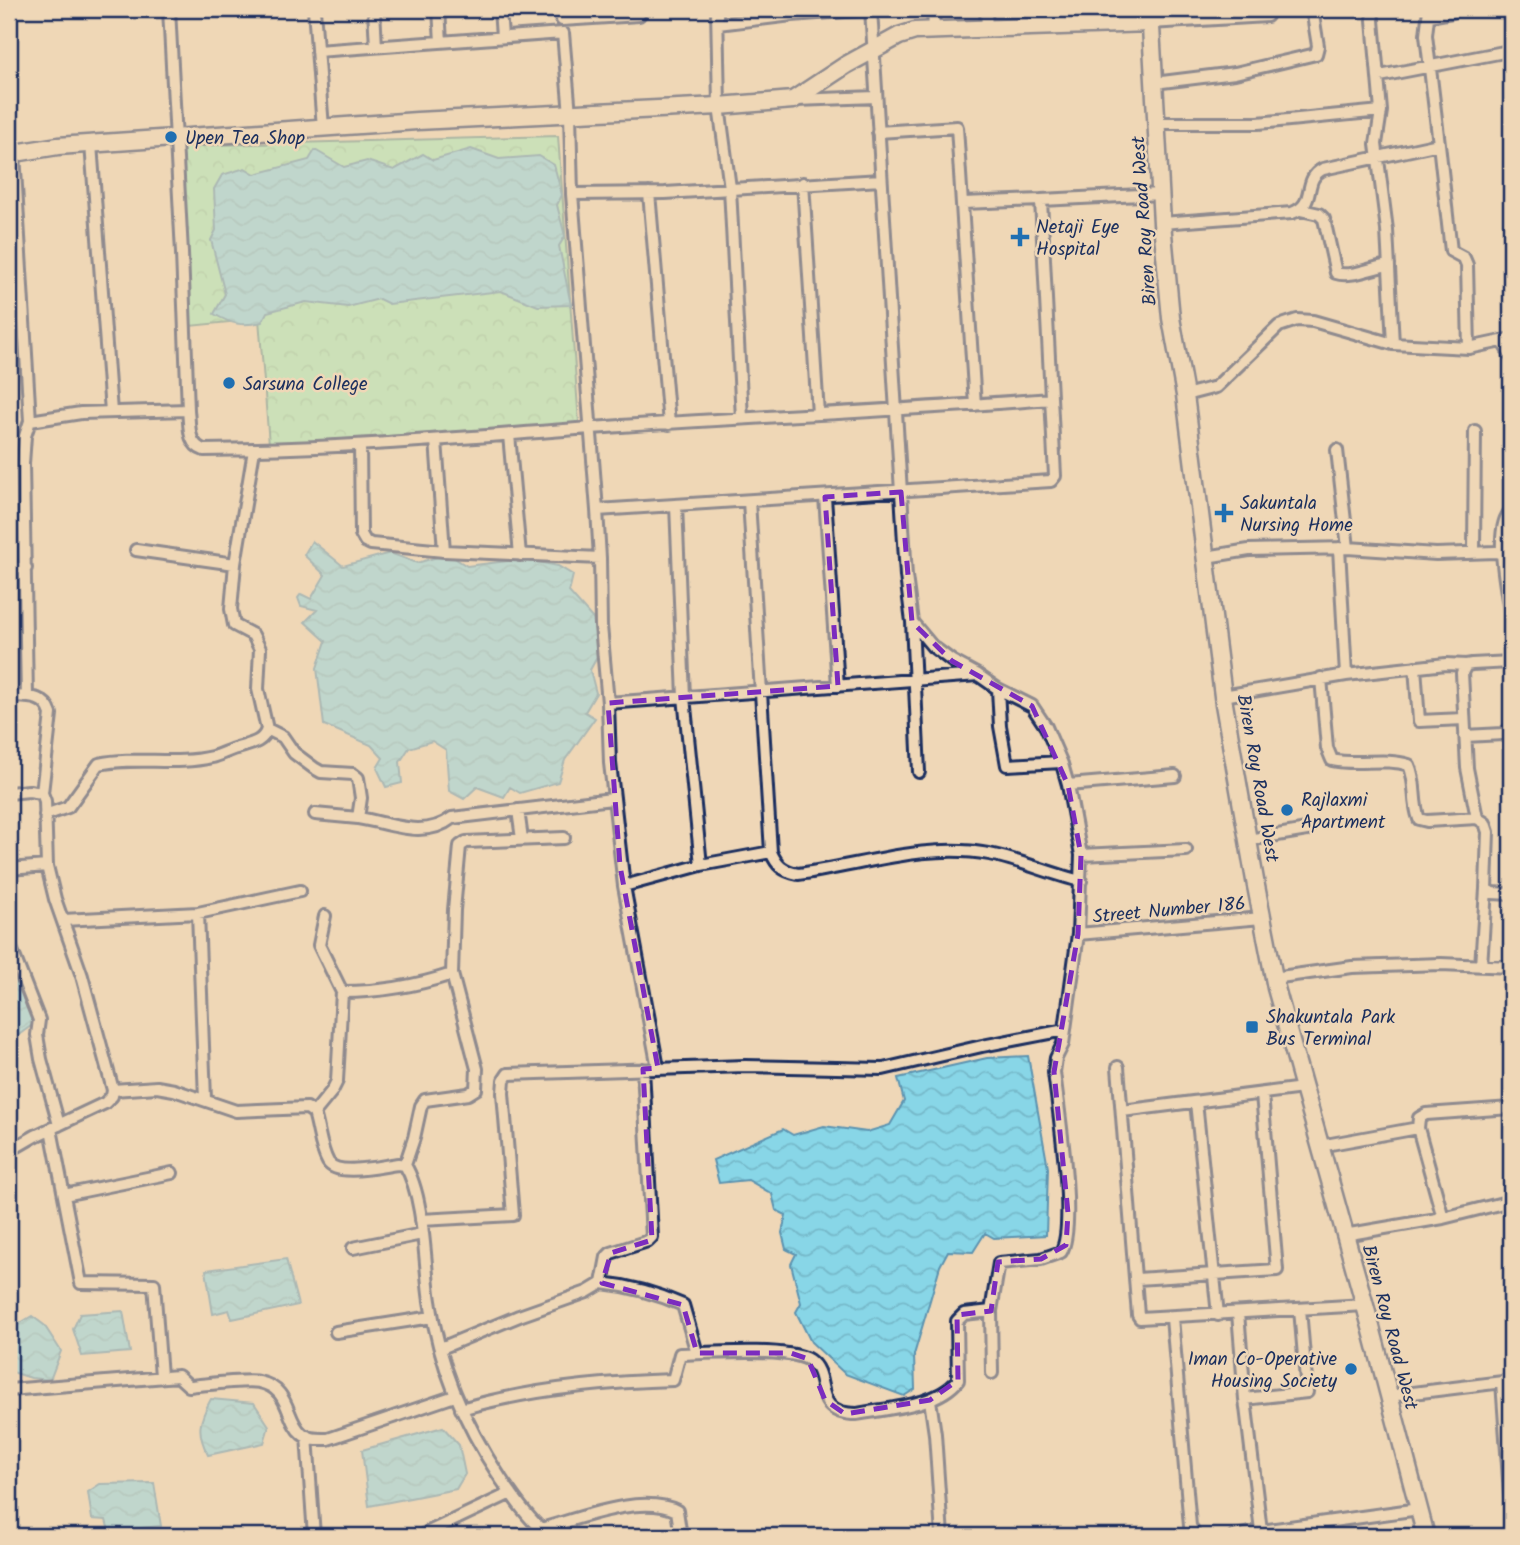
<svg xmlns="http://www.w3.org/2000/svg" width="1520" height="1545" viewBox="0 0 1520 1545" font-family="Kalam,sans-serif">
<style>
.forest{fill:url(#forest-crowns);stroke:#5e8e8c;stroke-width:2}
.water{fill:url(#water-waves);stroke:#5c93b0;stroke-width:2}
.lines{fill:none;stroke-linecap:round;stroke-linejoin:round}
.street-casing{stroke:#1b2f5e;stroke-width:16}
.secondary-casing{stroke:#1b2f5e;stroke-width:21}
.street{stroke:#efd7b7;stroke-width:10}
.secondary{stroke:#efd7b7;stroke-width:16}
.marked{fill:none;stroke:#7b2cbf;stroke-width:5;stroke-dasharray:14 9;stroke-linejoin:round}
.poi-dot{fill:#1f6fb2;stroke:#efd7b7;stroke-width:2.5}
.labels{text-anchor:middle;stroke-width:5;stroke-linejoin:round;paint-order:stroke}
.poi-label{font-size:19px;fill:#1b2f5e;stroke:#efd7b7;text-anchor:start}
.street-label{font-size:19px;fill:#1b2f5e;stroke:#efd7b7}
</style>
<defs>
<pattern id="forest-crowns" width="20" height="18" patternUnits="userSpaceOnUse" patternTransform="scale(1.75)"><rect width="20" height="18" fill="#a2ecba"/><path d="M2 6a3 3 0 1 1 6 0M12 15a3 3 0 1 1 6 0" fill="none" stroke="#8bcba2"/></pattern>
<pattern id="water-waves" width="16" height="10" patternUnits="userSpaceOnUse" patternTransform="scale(1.75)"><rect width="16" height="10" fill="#88d6e7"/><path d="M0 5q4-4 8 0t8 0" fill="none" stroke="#75b8c9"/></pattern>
</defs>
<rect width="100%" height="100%" fill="#efd7b7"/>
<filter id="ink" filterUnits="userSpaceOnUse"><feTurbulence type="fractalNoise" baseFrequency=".0143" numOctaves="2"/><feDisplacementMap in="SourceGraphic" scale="14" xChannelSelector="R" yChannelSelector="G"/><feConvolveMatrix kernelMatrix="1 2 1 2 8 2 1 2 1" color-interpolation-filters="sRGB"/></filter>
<g filter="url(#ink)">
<path class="forest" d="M558 136 579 423 269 444 259 319 190 326 178 146Z"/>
<path class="water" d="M471 149 499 159 539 156 554 165 562 195 557 205 565 236 559 246 571 305 538 306 501 291 389 304 379 299 348 307 306 302 267 312 262 322C242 327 231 324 214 314L225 294 211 240 216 230 214 189 222 175 245 168 255 174 309 160 315 150 344 167 367 161 394 170 423 154 433 160Z
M312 541 343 566 390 553 417 563 448 554 467 566 523 559 558 566 573 575 569 592 593 619 601 650 590 670 596 693 585 712 595 718 565 760 558 782 520 793 510 787 504 797 477 787 464 799 449 791 446 750 432 741 409 748 400 762 402 783 386 787 377 768 383 758 371 745 324 725 317 668 326 641 305 622 317 610 301 606 298 598 301 594 311 599 325 575 304 555Z
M9 954 35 1023 9 1042Z
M1028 1056 1048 1168 1046 1235 994 1238 985 1233 973 1252 948 1251 940 1266 914 1355 915 1389 904 1396 845 1374 811 1342 796 1312 801 1303 791 1264 796 1254 786 1249 782 1233 786 1215 776 1210 772 1194 748 1180 719 1183 713 1160 783 1129 793 1135 824 1126 867 1132 890 1125 904 1101 898 1078 987 1058Z
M286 1259 298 1305 232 1319 229 1310 213 1314 206 1270Z
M123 1311 130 1352 82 1356 73 1329 80 1314Z
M32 1316 44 1325 61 1351 50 1380 31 1378 9 1371V1347L12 1328Z
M211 1399 254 1403 269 1426 264 1443 208 1455C196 1432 199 1421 211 1399Z
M443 1427 459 1445 465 1474 456 1489 369 1506 362 1450Z
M154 1483 161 1526 109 1531 106 1520 92 1519 88 1492 100 1484Z"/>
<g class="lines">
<defs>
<path id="street" d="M169 9 182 253 188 410
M314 9 323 128
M374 9 376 47
M439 9 441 42
M500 9 502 37
M717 9 719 106 730 188 742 418
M933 9 934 29
M986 9 987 29
M1372 9 1381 111 1376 144 1387 230 1393 344
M792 15 871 9
M1429 16 1452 12 1457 9
M562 20 639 15V9
M1150 23 1267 16
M718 24 792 15V9
M317 51 563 33 570 114 572 194
M1380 76 1509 51
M1154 83 1235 73 1316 54 1318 46 1312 9
M796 100 876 97
M1156 123H1258L1381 111
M878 132 957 127 975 405
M91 144 111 412
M1439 144 1451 251 1464 258 1467 265 1469 348
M14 153 30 421 25 436 23 464 27 697
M881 180 665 193 572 194 597 510 1051 481 1055 476 1041 200 1161 194
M803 183 818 414
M649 193 669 424
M963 203 1041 200
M1301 210 1319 214 1324 219 1336 273C1351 278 1373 267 1389 265
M1162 223 1292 213C1318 204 1301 180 1323 169L1439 144 1426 35 1429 9
M1503 342 1511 356
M1185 395 1216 387 1279 326 1297 320 1313 321 1393 344 1469 348 1511 339
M30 421 81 413 188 410C190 426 187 444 204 450 333 449 462 438 590 428 744 417 898 411 1051 399
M509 435 520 555
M436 440 444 551
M360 445 361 534 365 541 371 544 444 551 600 558
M1337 450 1348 548
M825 497 838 686
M749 501 771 852
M676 505 684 697 701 865
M597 510 600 558 601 626 608 703 610 763 624 886
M1511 511C1492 528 1508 594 1511 619
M1339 548 1346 675
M136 550 235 564
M1474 552 1475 431
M1206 557 1249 550 1348 548 1436 554 1496 552 1511 557
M9 568H26
M912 622 919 772
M1415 667 1419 721 1464 719
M1321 678 1327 748 1332 760C1357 766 1384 757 1409 765 1417 782 1412 801 1419 819L1427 821 1477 818 1485 823 1488 832 1486 889 1492 893 1511 894
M998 689 1000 726 1007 765 1061 762
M9 696C26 697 45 694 51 714L42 793 45 801 47 866 55 899 82 976 113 1090 112 1096 105 1103 35 1136 9 1151
M1223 696 1346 675 1446 664 1466 665
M608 703 978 675
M267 729 283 737 294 753 314 768 321 772 353 774 358 778 361 798 358 818C390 823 424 840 452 818L612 799
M1465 736 1503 734 1511 728
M1068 785 1175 776
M9 793 29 791 42 793
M518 810 522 839
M315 814 358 818
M45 815 68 807 99 764C136 756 175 766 212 757 220 755 229 750 237 748 250 744 263 743 267 729L258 689 260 649 253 635 234 625 231 609 235 564 254 450
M1477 818 1467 768 1462 673 1466 665 1472 664 1511 662
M1248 840 1307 830
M1081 855 1186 850
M9 869 47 866
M198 913 205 1099
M325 916 319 945 342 992C379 992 416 986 452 974
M63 920 198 913 300 891
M1078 934 1262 918
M9 943 39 1020 37 1035 41 1059 59 1125
M1481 966 1486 889
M1273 978 1352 967 1441 964 1511 967
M1118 1067 1138 1315 1140 1318 1365 1305
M658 1068 624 886 701 865 771 852C777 866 783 871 798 874 860 866 926 842 989 854 1017 859 1051 874 1081 881
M113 1090 157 1087 174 1090 236 1111 307 1108 314 1113C319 1128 320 1148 328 1162 337 1177 381 1166 398 1164L405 1165C425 1198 424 1262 430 1301 439 1366 465 1425 501 1479 513 1496 525 1515 541 1529L543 1536
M1196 1102 1218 1315
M1122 1111 1303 1088
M314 1113 332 1091 337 1081 342 992
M51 1129 81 1283 154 1284 161 1376
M1320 1146 1418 1128
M405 1165 414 1138 421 1106 425 1100 468 1094 476 1089 477 1069 452 974 454 910 460 846 466 842 564 838
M64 1195 172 1173
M1443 1218 1418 1128 1419 1118 1426 1114 1511 1108
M421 1220 513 1215 503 1093 504 1080 508 1074 745 1066 883 1069 982 1046 1065 1030
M1344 1235 1443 1218 1511 1201
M353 1248 422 1234
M1137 1279 1277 1270 1262 1094
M602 1283C631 1286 656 1293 683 1305L697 1353
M991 1311 992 1373
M1238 1313 1245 1399 1261 1531 1419 1509
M1172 1318 1190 1526 1195 1536
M336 1332 432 1317
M441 1348 519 1316 587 1292 602 1283 607 1257 611 1253 648 1241 652 1237 643 1069
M1502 1382 1510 1494
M9 1390 178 1376 189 1386C204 1385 246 1379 259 1382 291 1388 285 1420 302 1434 309 1440 319 1439 328 1439L455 1396
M1388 1396 1511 1381
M1245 1399 1307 1392 1300 1309H1304
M930 1400 935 1434 942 1536
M461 1409C530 1389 602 1382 673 1380L680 1354C706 1353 790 1347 809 1360 832 1376 809 1414 857 1414 888 1408 938 1406 958 1380L957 1321 964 1314 991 1311 999 1263 1041 1259 1061 1252C1077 1226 1058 1108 1054 1072L1056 1058 1063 1044 1078 934 1081 855 1068 785 1062 764 1046 727 1032 706 998 689 978 675 952 661 932 646 912 622 906 576 901 492 871 9
M307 1436 314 1536
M541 1529C578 1519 641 1493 677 1511L681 1536
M420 1536 511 1493
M1234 1536 1261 1531"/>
<path id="secondary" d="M1150 9 1162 223 1171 318 1185 395 1224 704 1256 886 1276 988 1371 1327 1426 1536
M9 154 58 146 417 121 719 106 793 100 846 65 899 36 915 31 1150 23"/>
</defs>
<use href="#street" class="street-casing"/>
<use href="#secondary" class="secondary-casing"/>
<use href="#street" class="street"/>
<use href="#secondary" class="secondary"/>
</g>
</g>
<path d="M0 0H1520V1545H0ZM901 492 912 622 952 661 1032 706 1068 785 1081 855 1078 934 1054 1072 1068 1213 1066 1245 1041 1259 998 1262 991 1311 957 1315 958 1380 930 1400 845 1414 825 1400 808 1359 791 1353H697L683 1305 602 1283 611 1253 652 1240 643 1069 658 1068 620 866 608 703 838 686 825 497Z" fill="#efd7b7" fill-opacity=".55" fill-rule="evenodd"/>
<path class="marked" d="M901 492 912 622 952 661 1032 706 1068 785 1081 855 1078 934 1054 1072 1068 1213 1066 1245 1041 1259 998 1262 991 1311 957 1315 958 1380 930 1400 845 1414 825 1400 808 1359 791 1353H697L683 1305 602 1283 611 1253 652 1240 643 1069 658 1068 620 866 608 703 838 686 825 497Z"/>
<g class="poi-dot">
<circle cx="171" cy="137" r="7"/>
<path d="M1016.5 226.5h7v7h7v7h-7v7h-7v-7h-7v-7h7z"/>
<circle cx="229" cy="383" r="7"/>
<path d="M1220.5 502.5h7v7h7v7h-7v7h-7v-7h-7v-7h7z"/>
<circle cx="1287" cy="810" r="7"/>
<rect x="1245" y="1020" width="14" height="14" rx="3.5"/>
<circle cx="1351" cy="1369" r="7"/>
</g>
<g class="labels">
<g class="poi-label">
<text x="185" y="144">Upen Tea Shop</text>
<text x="1036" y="233">Netaji Eye<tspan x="1036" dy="22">Hospital</tspan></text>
<text x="243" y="390">Sarsuna College</text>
<text x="1240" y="509">Sakuntala<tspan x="1240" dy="22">Nursing Home</tspan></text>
<text x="1301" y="806">Rajlaxmi<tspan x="1301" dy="22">Apartment</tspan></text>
<text x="1266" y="1023">Shakuntala Park<tspan x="1266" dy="22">Bus Terminal</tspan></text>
<text x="1337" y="1365" text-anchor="end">Iman Co-Operative<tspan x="1337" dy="22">Housing Society</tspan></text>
</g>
<g class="street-label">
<text transform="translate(1143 221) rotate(-94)" y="7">Biren Roy Road West</text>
<text transform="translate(1259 778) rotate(80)" y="7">Biren Roy Road West</text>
<text transform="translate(1169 909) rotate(-5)" y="7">Street Number 186</text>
<text transform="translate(1391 1327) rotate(75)" y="7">Biren Roy Road West</text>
</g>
</g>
<rect width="1520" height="1545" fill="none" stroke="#efd7b7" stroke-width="35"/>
<rect x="18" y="18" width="1485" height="1510" fill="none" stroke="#1b2f5e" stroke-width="2.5" filter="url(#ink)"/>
</svg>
